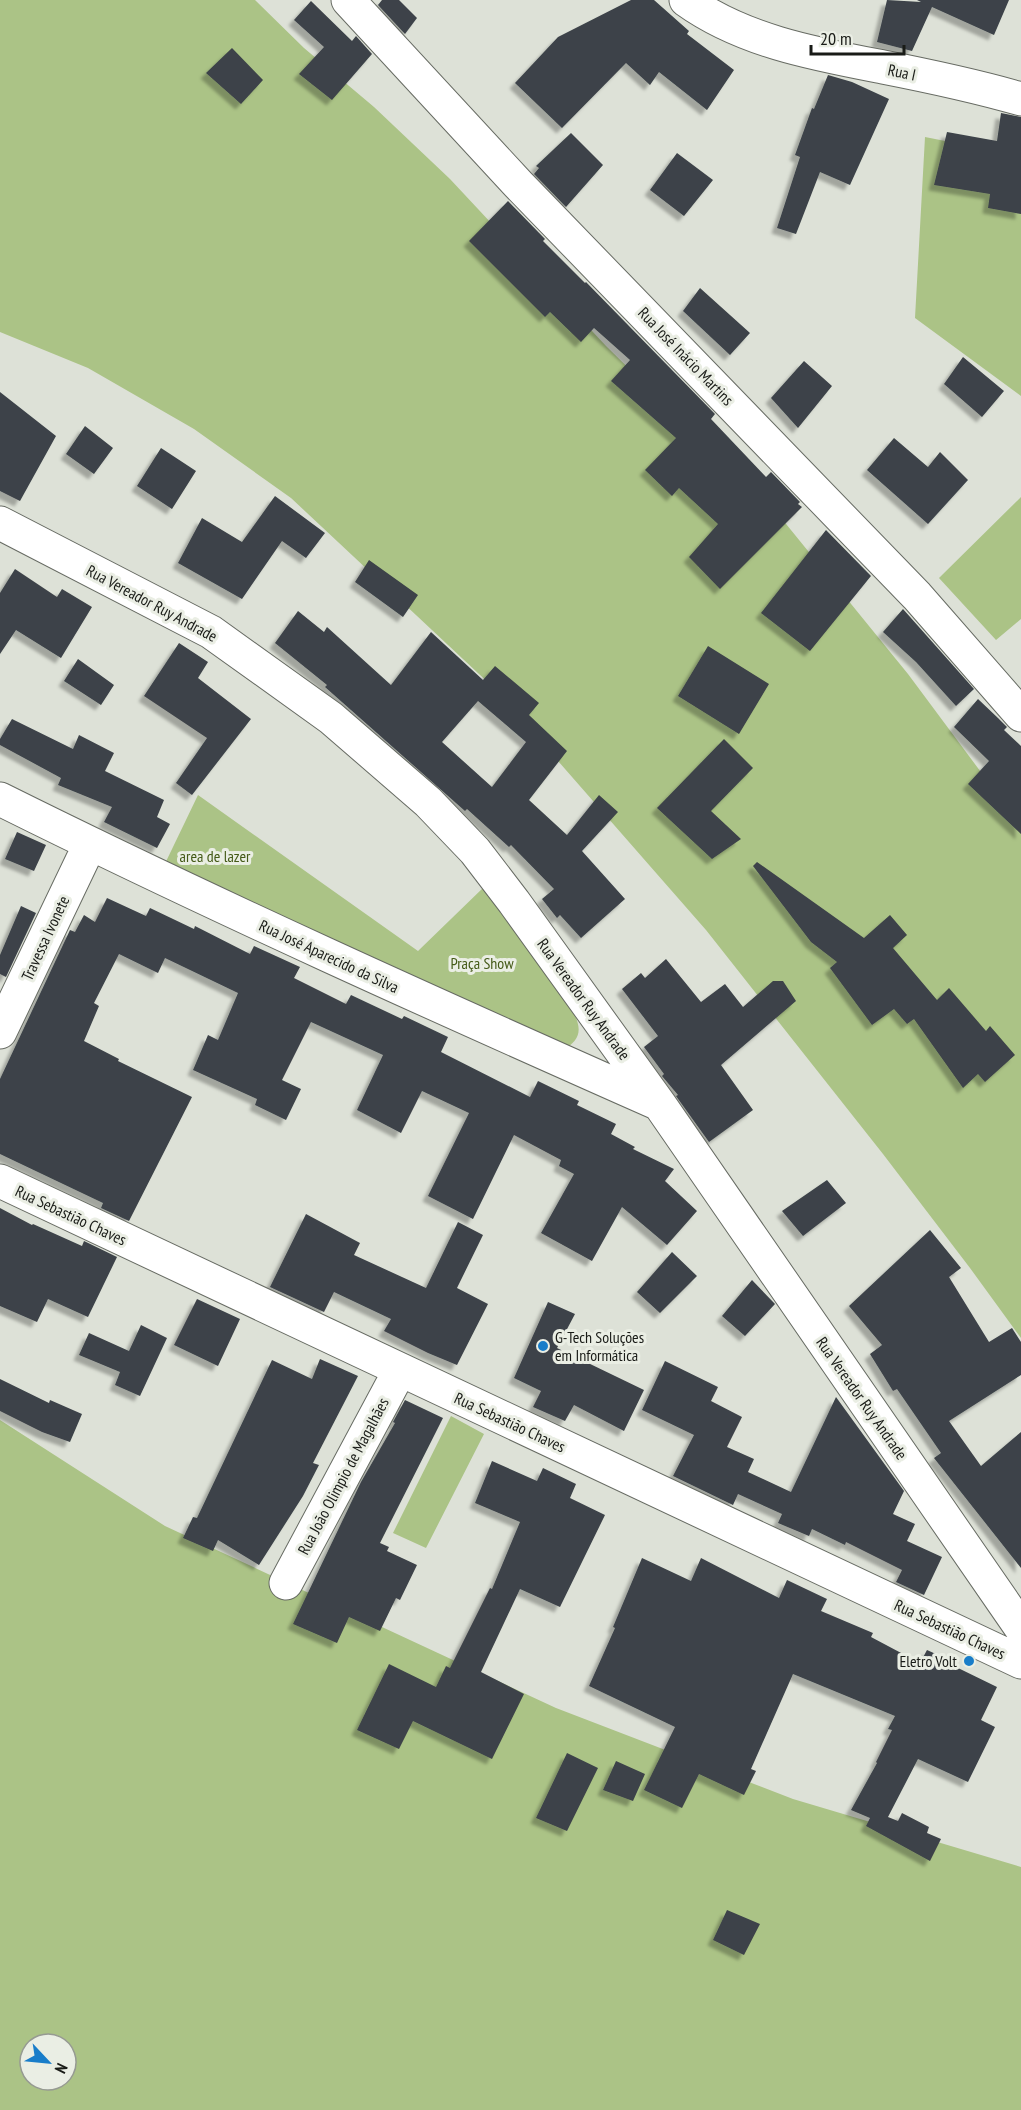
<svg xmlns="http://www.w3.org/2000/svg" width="1021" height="2110" viewBox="0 0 1021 2110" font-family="'PT Sans Narrow',sans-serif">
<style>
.green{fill:#abc386;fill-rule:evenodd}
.building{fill:#3c4248;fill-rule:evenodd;filter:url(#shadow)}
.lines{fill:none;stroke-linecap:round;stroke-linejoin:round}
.minor-casing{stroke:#676b63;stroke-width:35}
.minor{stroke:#fff;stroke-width:33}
.poi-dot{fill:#197dc9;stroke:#eaeee4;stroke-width:2}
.labels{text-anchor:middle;stroke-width:6;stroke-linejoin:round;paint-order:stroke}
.street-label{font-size:16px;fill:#191b17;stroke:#eaeee4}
.park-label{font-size:16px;fill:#445a17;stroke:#eaeee4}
.poi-label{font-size:16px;fill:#191b17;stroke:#eaeee4;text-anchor:start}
</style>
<defs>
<filter id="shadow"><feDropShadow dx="-5.5" dy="5.5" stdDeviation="1.5" flood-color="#0004"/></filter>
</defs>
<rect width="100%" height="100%" fill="#dde1d7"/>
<path class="green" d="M0 0H255L304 48 374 107 450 179 606 346 782 519 908 674 1021 826V1338L970 1268 883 1154 706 930 495 689 291 498 194 429 88 368 0 332Z
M925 137 1021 156V396L915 318Z
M1021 497V619L996 640 939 578Z
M198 795 418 951 485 886 567 1000C579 1022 588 1037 561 1051L160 874Z
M451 1416 484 1434 426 1548 393 1533Z
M0 1420 165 1526 556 1708 793 1799 1021 1867V2110H0ZM30 2044H66V2080H30Z"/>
<path class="building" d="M382 0H399L417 18 405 34 378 5Z
M631 0H654L689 31 687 34 734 70 707 110 659 72 650 85 626 63 562 128 515 83 558 37Z
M887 0 921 2 917 0H1009L994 35 932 7 912 51 877 42Z
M311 1 352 41 356 36 372 54 332 100 299 74 324 47 294 20Z
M232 48 263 80 241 104 206 73Z
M828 75 852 82 889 99 850 185 820 172 796 234 777 228 800 157 795 155 812 108 814 109Z
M1001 113 1021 117V214L988 208 990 194 934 185 947 132 997 141Z
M571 133 603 165 566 207 534 174 539 168 536 166Z
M677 153 713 180 684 216 650 190Z
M508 201 545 239 543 241 585 283 586 282 715 414 711 419 766 477 771 472 800 502 798 504 802 507 720 589 689 557 718 524 679 488 672 496 645 470 676 438 611 381 630 360 594 328 581 342 550 312 545 317 469 241Z
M700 288 750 333 730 355 683 311Z
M963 357 1004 391 982 417 944 384Z
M804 361 832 386 798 428 771 398Z
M0 392 56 436 20 501 0 491Z
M85 426 113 448 94 474 66 454Z
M894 438 928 467 940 452 968 480 928 524 867 470Z
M161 448 196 471 172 509 137 486Z
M275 496 325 533 306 558 282 541 242 599 178 563 202 518 242 542Z
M826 530 871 576 810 651 761 613Z
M369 560 418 595 403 617 355 582Z
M15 569 57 597 62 589 92 607 61 658 16 630 0 654V593Z
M903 609 974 689 956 706 916 662 883 632Z
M298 611 324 632 327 627 391 685 431 632 483 680 495 666 539 703 529 715 567 751 529 800 567 835 599 795 618 812 582 851 625 899 581 938 560 915 557 918 542 899 554 889 511 845 509 847 467 809 465 811 325 687 327 685 275 643ZM478 701 526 742 492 787 442 742Z
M179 643 208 662 198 678 251 719 192 795 176 783 207 738 144 696Z
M708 646 769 684 739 734 678 696Z
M78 659 114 685 101 705 64 681Z
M978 699 998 718 1007 727 1004 730 1021 746V834L968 784 989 761 954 727Z
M12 719 73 749 79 735 114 753 105 771 164 800 157 817 170 824 157 848 104 822 112 807 58 785 61 778 0 745V739Z
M724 739 753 768 711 811 741 839 712 859 657 808Z
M17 832 46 845 34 871 5 859Z
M757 862 864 938 890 915 907 935 893 948 937 1000 949 988 986 1031 990 1026 1015 1055 985 1082 978 1074 963 1088 914 1019 907 1024 894 1009 872 1025 830 968 837 962 811 942 753 866Z
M107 898 146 916 150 908 194 929 195 926 250 954 254 946 300 967 294 978 346 1004 351 995 402 1019 404 1016 448 1037 441 1052 530 1097 538 1081 579 1101 577 1105 616 1124 611 1134 635 1147 633 1149 674 1169 665 1181 697 1211 667 1245 622 1207 592 1261 541 1233 574 1174 559 1166 561 1160 514 1135 473 1219 428 1196 469 1113 422 1091 401 1133 357 1110 383 1055 311 1022 282 1080 301 1089 286 1120 255 1105 257 1099 193 1070 208 1035 218 1040 238 993 165 958 158 973 119 954 94 1003 99 1006 84 1041 119 1059 118 1061 192 1097 129 1221 101 1208 103 1203 0 1154V1079L70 930 75 932 84 915 95 922Z
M21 906 36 913 6 977 0 974V955Z
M666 959 701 1002 725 984 743 1007 773 981H783L796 1001 721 1065 753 1110 709 1142 676 1096 678 1095 662 1076 664 1074 644 1047 658 1036 622 989 641 973 645 978Z
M827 1180 846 1203 803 1236 782 1211Z
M0 1208 32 1225 33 1224 82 1246 84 1241 117 1257 88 1317 48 1299 37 1322 0 1306Z
M306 1214 360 1243 354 1255 426 1288 458 1222 483 1235 457 1288 488 1304 457 1365 428 1353 384 1331 391 1319 334 1292 324 1312 270 1287Z
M930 1230 961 1268 949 1277 989 1342 1012 1328 1021 1342V1375L949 1421 981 1466 1021 1432V1568L934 1458 941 1453 897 1389 893 1391 870 1354 882 1345 849 1306Z
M672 1252 697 1276 660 1313 637 1292Z
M752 1280 775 1304 745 1336 722 1316Z
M197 1299 240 1319 218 1366 174 1345Z
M548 1302 575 1314 557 1348 644 1390 624 1431 574 1405 565 1421 533 1407 541 1391 514 1378Z
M141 1325 167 1338 140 1396 115 1385 120 1372 79 1355 89 1333 129 1351Z
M320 1359 358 1376 313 1463 319 1465 303 1496 259 1565 218 1540 213 1551 183 1538 193 1517 197 1518 272 1360 312 1379Z
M665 1361 718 1387 711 1401 742 1417 727 1447 754 1459 748 1472 791 1492 836 1397 904 1491 893 1514 915 1524 907 1541 942 1557 924 1595 896 1582 902 1570 846 1542 845 1545 812 1529 809 1536 778 1523 782 1514 738 1494 733 1505 673 1476 694 1435 642 1410Z
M0 1379 49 1403 50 1400 82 1414 70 1442 42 1432 0 1411Z
M405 1400 443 1418 380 1543 389 1547 387 1551 417 1565 400 1600 396 1598 380 1631 349 1617 337 1643 293 1624 361 1482 395 1423 393 1422Z
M492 1461 537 1481 543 1468 576 1484 570 1498 605 1515 560 1607 520 1589 481 1672 524 1694 492 1759 413 1721 399 1749 357 1730 389 1664 436 1687 446 1666 450 1668 490 1588 492 1589 520 1522 475 1503Z
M642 1558 691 1581 701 1558 779 1598 787 1580 827 1599 821 1611 873 1633 871 1637 920 1663 927 1650 958 1664 956 1667 997 1687 981 1720 995 1727 968 1782 918 1759 888 1817 898 1821 902 1813 929 1827 927 1833 941 1839 930 1861 866 1826 870 1818 851 1810 877 1763 876 1762 892 1730 888 1729 895 1716 793 1674 751 1769 756 1771 744 1795 699 1774 682 1808 644 1790 675 1727 589 1686 615 1628 613 1627Z
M567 1753 598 1768 567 1831 536 1818Z
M616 1761 645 1774 633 1801 603 1790Z
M727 1910 760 1924 744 1955 713 1940Z"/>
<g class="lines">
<defs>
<path id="minor" d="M348 0 518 184 917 596 1021 715
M686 0C743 41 815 54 883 67 929 76 976 86 1021 99
M0 523 211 632 331 718 428 802 475 851 514 902 660 1105 1021 1628
M0 799C217 907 438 1006 659 1104
M0 1032 90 844
M0 1181 1021 1662
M286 1583 400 1370"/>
</defs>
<use href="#minor" class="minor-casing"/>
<use href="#minor" class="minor"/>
</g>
<g class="poi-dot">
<circle cx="543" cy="1346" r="6"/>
<circle cx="969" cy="1661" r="6"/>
</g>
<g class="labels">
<g class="street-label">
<text transform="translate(902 72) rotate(12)" y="6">Rua I</text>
<text transform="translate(686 356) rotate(46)" y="6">Rua José Inácio Martins</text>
<text transform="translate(152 603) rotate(28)" y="6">Rua Vereador Ruy Andrade</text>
<text transform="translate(45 938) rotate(-65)" y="6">Travessa Ivonete</text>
<text transform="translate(329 956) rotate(25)" y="6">Rua José Aparecido da Silva</text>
<text transform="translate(584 999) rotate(54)" y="6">Rua Vereador Ruy Andrade</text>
<text transform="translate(71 1215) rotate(25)" y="6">Rua Sebastião Chaves</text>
<text transform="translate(862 1398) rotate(55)" y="6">Rua Vereador Ruy Andrade</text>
<text transform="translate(510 1422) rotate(25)" y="6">Rua Sebastião Chaves</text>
<text transform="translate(343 1476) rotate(-62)" y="6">Rua João Olimpio de Magalhães</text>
<text transform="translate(950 1629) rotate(25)" y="6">Rua Sebastião Chaves</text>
</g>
<g class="park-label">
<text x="215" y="862">area de lazer</text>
<text x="482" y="969">Praça Show</text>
</g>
<g class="poi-label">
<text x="555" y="1343">G-Tech Soluções<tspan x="555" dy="18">em Informática</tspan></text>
<text x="957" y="1667" text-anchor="end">Eletro Volt</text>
</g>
</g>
<g transform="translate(48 2062) rotate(116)"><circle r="28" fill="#eaeee4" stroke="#969a92" stroke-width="1.5"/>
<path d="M0-4.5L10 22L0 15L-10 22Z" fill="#197dc9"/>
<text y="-9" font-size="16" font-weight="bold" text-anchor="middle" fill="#191b17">N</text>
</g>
<path d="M811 45v9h93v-9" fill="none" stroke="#191b17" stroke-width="3"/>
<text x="820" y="45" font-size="18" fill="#191b17" stroke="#eaeee4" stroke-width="4.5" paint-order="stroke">20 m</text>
</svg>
